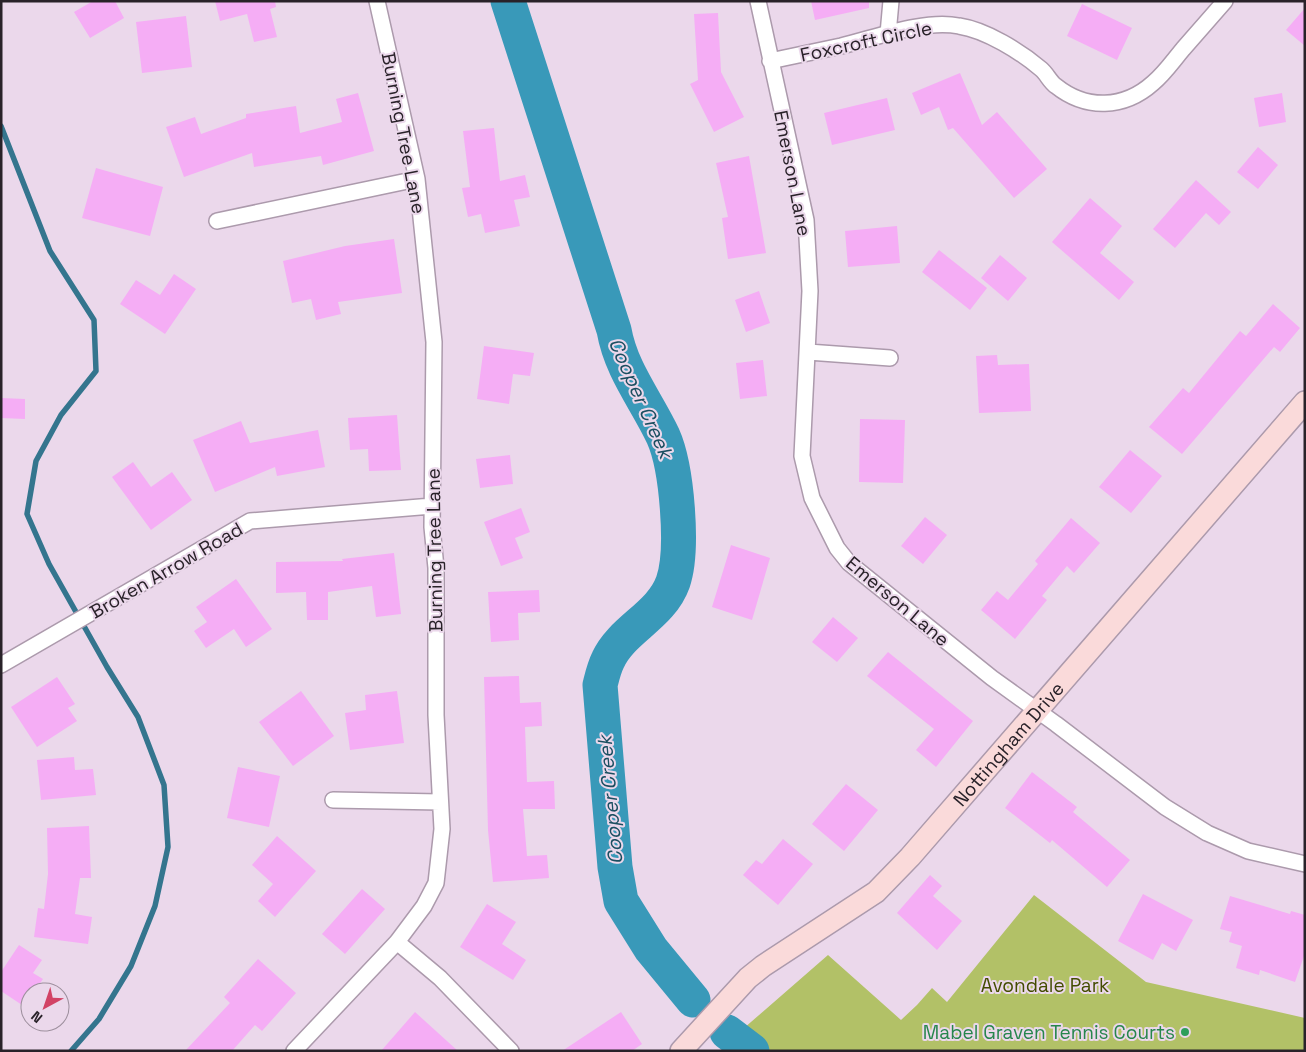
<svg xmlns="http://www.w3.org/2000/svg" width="1306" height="1052" viewBox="0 0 1306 1052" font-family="'Space Grotesk',sans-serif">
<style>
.green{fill:#b2c167}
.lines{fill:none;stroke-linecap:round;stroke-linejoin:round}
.stream{stroke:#34758e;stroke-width:5.5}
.river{stroke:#3999b9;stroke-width:35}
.building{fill:#f5adf5}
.street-casing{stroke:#ac9aac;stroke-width:18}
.secondary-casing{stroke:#ac9aac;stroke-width:24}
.street{stroke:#fff;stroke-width:15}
.secondary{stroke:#fadada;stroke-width:21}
.leisure-dot{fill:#2e9e5b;stroke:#ebd8eb;stroke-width:2}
.labels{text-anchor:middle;stroke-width:4;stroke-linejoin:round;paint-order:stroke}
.street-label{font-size:19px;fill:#292229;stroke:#ebd8eb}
.park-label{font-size:19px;fill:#434c00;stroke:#ebd8eb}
.leisure-label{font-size:19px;fill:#27864d;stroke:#ebd8eb;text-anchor:end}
.water-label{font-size:20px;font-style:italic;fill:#1a4e60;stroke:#ebd8eb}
</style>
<rect width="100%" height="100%" fill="#ebd8eb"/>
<path class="green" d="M1034 895 1146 982 1305 1018V1051H736L728 1042 828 955 901 1020 917 1005 932 988 947 1002Z"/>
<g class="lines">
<path class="stream" d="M1 126 50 251 94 320 96 371 61 415 36 461 27 514 49 564 107 667 138 717 164 785 168 847 155 906 131 966 99 1019 71 1051"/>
<path class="river" d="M508 1 614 330C621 370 646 400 663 436 677 467 684 550 673 582 661 616 622 629 608 660 604 668 602 677 600 685L615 867 621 901 651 949 693 1000
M727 1032 752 1051"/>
</g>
<path class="building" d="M93 1H115L124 18 90 38 74 12Z
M215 1H275L276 7 270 9 277 37 254 42 247 14 220 21Z
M811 1H869V8L815 20Z
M1082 4 1132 28 1117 60 1067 36Z
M1305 8V46L1286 30Z
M718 13 721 72 744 117 714 132 690 84 698 80 694 14Z
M186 16 192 67 142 73 136 22Z
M960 73 982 125 997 112 1047 169 1014 198 953 128 948 130 939 107 921 115 912 93Z
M358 93 374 151 323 165 321 156 254 167 252 153 184 177 166 127 195 117 201 134 246 118V114L296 106 300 133 342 122 336 99Z
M1282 93 1286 122 1259 127 1254 98Z
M887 98 895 130 832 145 824 113Z
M494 128 500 181 525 175 530 197 514 200 520 226 485 233 481 214 468 217 462 188 470 187 463 131Z
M1258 147 1278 165 1258 189 1237 172Z
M749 156 766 253 728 259 722 218 728 217 716 163Z
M96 168 163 187 150 236 82 218Z
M1196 180 1231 212 1219 225 1206 213 1175 248 1153 229Z
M1090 198 1122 226 1100 253 1134 282 1119 300 1052 242Z
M897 226 900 263 848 267 845 231Z
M394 239 402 293 338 302 341 314 316 320 311 299 292 303 283 261 345 246Z
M939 250 987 288 970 310 922 272Z
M1000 255 1027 278 1008 301 981 278Z
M174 274 196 289 165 334 120 304 136 280 160 295Z
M759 291 770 323 746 332 735 300Z
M1273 304 1300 328 1280 352 1274 347 1182 454 1149 427 1183 388 1189 393 1240 331 1246 336Z
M484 346 534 353 530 376 513 374 509 404 477 399Z
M997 355 998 365 1029 364 1031 411 979 413 976 356Z
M763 360 767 396 740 399 736 363Z
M1 398 25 399V419L1 418Z
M397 415 401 470 369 471 368 449 350 450 348 418Z
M860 419 905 420 903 483 859 482Z
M241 421 250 443 318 430 325 467 277 476 275 467 215 492 193 440Z
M1130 450 1162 476 1131 513 1099 487Z
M510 455 513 484 480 488 476 459Z
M133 462 151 487 172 472 192 500 151 530 112 477Z
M521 508 530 532 515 538 523 558 501 566 484 522Z
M925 517 947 535 923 564 901 546Z
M1071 518 1100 543 1074 573 1067 566 1042 596 1047 600 1015 639 981 610 997 591 1008 600 1038 564 1035 561Z
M731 545 770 558 752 620 712 607Z
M394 553 401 614 376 617 372 586 328 592V620H307L306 592 276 593V562L343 561 342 559Z
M236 579 272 629 246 647 234 629 206 648 194 631 207 622 196 607Z
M539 590 540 612 518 613 519 640 491 642 488 592Z
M833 617 858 638 837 662 812 642Z
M888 652 973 721 936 767 916 750 934 729 867 676Z
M519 676 520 703 541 702 542 726 525 727 527 782 554 781 555 809H523L527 856 547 855 549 878 493 882 488 830 484 677Z
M57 677 75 704 68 708 77 721 37 747 11 707Z
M301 691 334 736 293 766 259 722Z
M397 691 404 743 350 750 345 713 366 710 365 695Z
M74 757 75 770 93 769 96 795 41 800 37 760Z
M238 767 280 776 269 827 227 818Z
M1032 772 1077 807 1073 812 1130 860 1107 887 1052 840 1050 843 1005 808Z
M846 784 878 810 844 851 812 824Z
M89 826 91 878H80L75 914 92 917 88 944 34 937 38 908 44 909 48 874 47 828Z
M277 836 316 871 275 917 258 901 273 884 252 865Z
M783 839 813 864 778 905 743 875 756 860 762 864Z
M930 875 942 886 933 896 962 921 937 950 897 913Z
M362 889 385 909 345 954 322 934Z
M1143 894 1193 920 1176 951 1162 943 1153 960 1118 941Z
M1230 896 1290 914 1291 911 1305 915V953L1295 982 1260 970 1259 975 1236 968 1242 946 1229 942 1232 932 1220 929Z
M487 904 516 922 502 944 526 960 513 980 460 947Z
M19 945 42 960 33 973 43 979 34 992H30V998L25 1007 1 991V972Z
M258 959 296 993 262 1031 255 1025 232 1051H185L230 1003 224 997Z
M415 1012 458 1051H381Z
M621 1012 642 1044 632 1051H562Z"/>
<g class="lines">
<defs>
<path id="street" d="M758 1 806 220 810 291 802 456 812 498 837 548 849 563 992 678 1056 724 1165 807 1207 833 1248 851 1305 864
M888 34 891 1
M770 61C794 56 817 51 841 46 875 38 924 19 959 26 986 30 1021 52 1041 69 1047 74 1050 82 1056 86 1086 110 1124 109 1153 83 1164 74 1173 61 1183 49 1197 33 1211 17 1225 1
M217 221 417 179
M808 352 890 358
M1 665 250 521 432 506
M333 800 440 802
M397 942 440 978 511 1051
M294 1051 397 942 424 906 436 883 442 829 436 715V568L432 527 434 342 417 179 377 1"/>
<g id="secondary">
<path id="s1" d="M681 1051 748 978 763 966 876 892 910 857 1305 402"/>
</g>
</defs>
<use href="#street" class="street-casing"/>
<use href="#secondary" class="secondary-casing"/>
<use href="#street" class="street"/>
<use href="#secondary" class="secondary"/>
</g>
<circle class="leisure-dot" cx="1185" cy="1032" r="5"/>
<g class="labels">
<g class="street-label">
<text transform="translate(866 41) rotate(-12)" y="7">Foxcroft Circle</text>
<text transform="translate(404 133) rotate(79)" y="7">Burning Tree Lane</text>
<text transform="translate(793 173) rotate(79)" y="7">Emerson Lane</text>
<text transform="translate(434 550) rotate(-91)" y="7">Burning Tree Lane</text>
<text transform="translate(166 570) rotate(-30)" y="7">Broken Arrow Road</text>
<text transform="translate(898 601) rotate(40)" y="7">Emerson Lane</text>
<text dy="7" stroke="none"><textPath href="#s1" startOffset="452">Nottingham Drive</textPath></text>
</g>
<g class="park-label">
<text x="1045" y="992">Avondale Park</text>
</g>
<g class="leisure-label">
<text x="1175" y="1039">Mabel Graven Tennis Courts</text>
</g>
<g class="water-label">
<text transform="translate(641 398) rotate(66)" y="7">Cooper Creek</text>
<text transform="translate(610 800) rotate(-95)" y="7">Cooper Creek</text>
</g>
</g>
<rect width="1306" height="1052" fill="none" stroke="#292229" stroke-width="5"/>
<g transform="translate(45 1007) rotate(220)"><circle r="24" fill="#ebd8eb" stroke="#9d8f9d"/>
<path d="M0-4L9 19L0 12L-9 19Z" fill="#d24265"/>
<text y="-8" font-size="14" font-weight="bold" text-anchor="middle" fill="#292229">N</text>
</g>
</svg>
